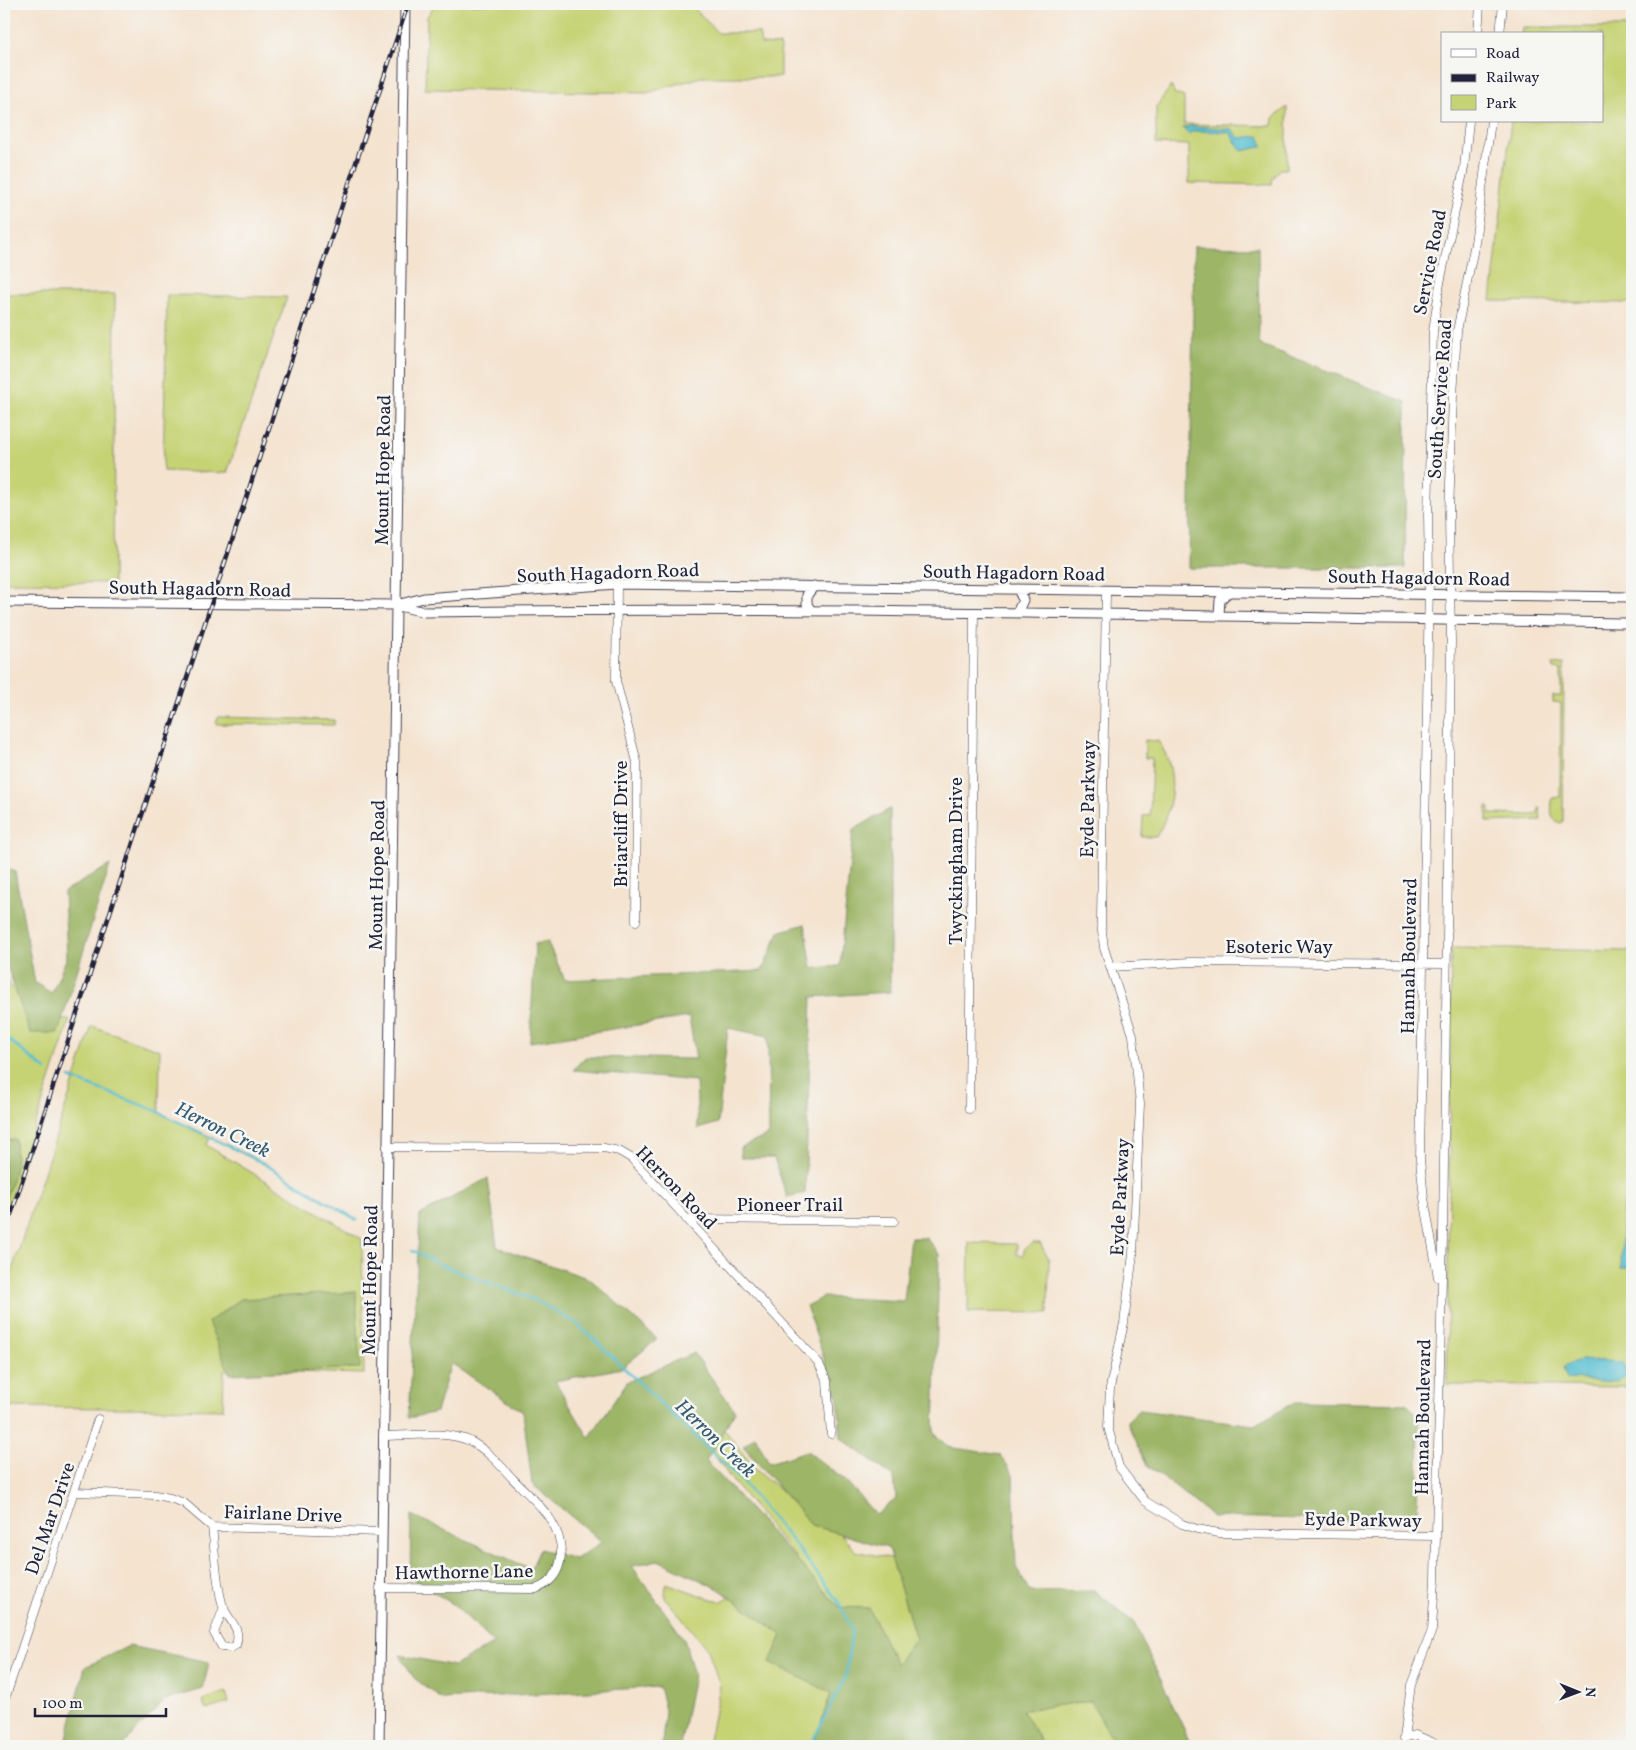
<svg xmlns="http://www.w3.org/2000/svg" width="1636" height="1750" viewBox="0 0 1636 1750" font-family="Vollkorn,serif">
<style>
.green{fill:#c6d374;stroke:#747a58}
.forest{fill:#9cb566;stroke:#5f6c50}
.water{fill:#54bed0;stroke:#3b7086}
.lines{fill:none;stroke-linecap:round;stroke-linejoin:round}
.stream{stroke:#54bed0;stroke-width:2.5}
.minor-casing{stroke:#423f51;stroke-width:9}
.tertiary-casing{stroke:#423f51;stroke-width:11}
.minor{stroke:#fff;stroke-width:8}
.tertiary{stroke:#fff;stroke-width:9}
.rail-casing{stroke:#22223b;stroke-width:4.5}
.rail{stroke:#f6f6f2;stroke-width:2.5;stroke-dasharray:8;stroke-linecap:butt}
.labels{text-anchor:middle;stroke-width:5;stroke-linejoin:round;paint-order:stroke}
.street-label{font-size:19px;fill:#22223b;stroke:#f6f6f2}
.water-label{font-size:20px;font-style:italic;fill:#34596f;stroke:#f6f6f2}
</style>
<rect width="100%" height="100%" fill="#f6f6f2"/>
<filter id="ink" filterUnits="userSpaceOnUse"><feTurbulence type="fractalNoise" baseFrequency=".02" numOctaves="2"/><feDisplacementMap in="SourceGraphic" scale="10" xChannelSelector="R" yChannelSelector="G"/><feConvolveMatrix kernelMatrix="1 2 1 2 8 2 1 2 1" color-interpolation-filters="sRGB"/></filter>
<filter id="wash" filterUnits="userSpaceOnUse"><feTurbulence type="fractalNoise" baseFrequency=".0096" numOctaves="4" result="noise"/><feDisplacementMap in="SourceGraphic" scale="20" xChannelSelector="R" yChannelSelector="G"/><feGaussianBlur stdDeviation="1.12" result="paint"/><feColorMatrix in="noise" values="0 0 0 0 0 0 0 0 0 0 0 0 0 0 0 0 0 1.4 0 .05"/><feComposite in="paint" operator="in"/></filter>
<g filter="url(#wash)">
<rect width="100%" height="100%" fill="#f4e3cf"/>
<path class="green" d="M435 4H690L718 33H759L761 44 780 45V77H701L647 93 425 89 427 17Z
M1522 27H1632V303L1491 301 1511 121H1602V34H1521Z
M1171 86 1175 94 1184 97V124L1272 126 1273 118 1287 107V169H1280C1275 174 1272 177 1272 185L1189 183V145L1156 144V107Z
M4 294H115L113 583 4 582Z
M167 295 287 297 227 473 163 471Z
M1564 664 1563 822 1561 823C1548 820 1552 809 1552 798L1560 797 1561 703 1553 702V696H1561V670L1554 669 1553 665Z
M218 717 334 720V725L216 724Z
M1145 740 1158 741C1179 770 1174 807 1156 837H1142L1143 816 1150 815 1152 758H1145Z
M1487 806 1490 808V814L1537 815 1540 807 1541 820 1487 822Z
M1451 948 1632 951V1387L1447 1385Z
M4 977 36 1019 70 1020 4 1219Z
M92 1026 160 1050 159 1112 211 1137 206 1145 362 1239 364 1374 224 1370 223 1409 4 1407V1295Z
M969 1243 1017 1244V1255H1023L1025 1248 1033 1243H1040L1049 1260 1048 1313 968 1312Z
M707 1407 755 1469 785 1494 815 1503 855 1551 905 1561 1103 1684 1121 1721 1110 1746H708L720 1686 708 1650 665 1598 666 1583 720 1602 738 1592 824 1604 803 1567 731 1479 690 1419Z
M226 1692 229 1703 208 1709 205 1708 203 1700Z"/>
<path class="forest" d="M1194 246 1258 247 1259 344 1406 402 1405 568H1189Z
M890 809V992L812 997 805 1193 787 1197 774 1158H741L740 1148 769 1135 768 1036 728 1028 718 1123 698 1129 696 1081 573 1070 585 1057 696 1059 689 1017 530 1042 535 944 547 941 565 980 762 971 779 932 805 924 812 968 840 966 853 830Z
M110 865 58 1033H30L4 957V868L15 872 35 983 52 993 67 957 64 892Z
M15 1139 16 1168 4 1204V1141Z
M488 1178 497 1247 590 1279 657 1339 622 1368 555 1381 589 1438 627 1382 694 1353 735 1411 706 1461 839 1607 869 1608 896 1664 916 1639 888 1548 811 1525 743 1446 755 1436 769 1463 807 1451 847 1482 876 1515 896 1499 894 1477 841 1438 838 1399 806 1306 823 1297 904 1301 911 1238H926L939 1254 934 1433 948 1447 1001 1455 1013 1475 1016 1567 1030 1592 1095 1591 1134 1623 1192 1746H1116L1091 1701 1022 1710 1043 1746H813L831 1693 770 1662 782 1635 719 1589 658 1560 632 1566 684 1639 694 1675 680 1746H662L665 1710 659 1687 442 1699 414 1678 400 1655 454 1666 494 1643 453 1604 410 1578 411 1515 531 1569 540 1549 575 1559 602 1542 532 1484 523 1412 451 1363 436 1412 409 1418 420 1215Z
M356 1292 360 1368 230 1374 208 1322 241 1299Z
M1296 1402 1406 1404 1419 1415 1417 1514 1411 1521 1213 1517 1147 1465 1127 1421 1139 1410 1254 1425Z
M129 1646 209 1662 203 1689 165 1700 124 1744 125 1746H65L85 1667Z"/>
<path class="water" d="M1191 126 1232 129 1239 138 1259 136 1263 145 1260 147 1242 151 1229 132 1194 131 1188 134 1183 128Z
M1623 1203H1632V1268H1621Z
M1580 1360 1623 1362 1627 1375 1619 1382 1567 1379 1563 1368 1570 1363Z"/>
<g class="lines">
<path class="stream" d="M4 1036 46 1070
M70 1078 152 1109 263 1163 357 1220
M412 1250 441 1265 535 1300 578 1324 741 1480 797 1547 839 1603 852 1630 846 1676 810 1746"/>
</g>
</g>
<g filter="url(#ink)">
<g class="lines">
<defs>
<path id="minor" d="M1478 34 1480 4
M1500 34 1503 4
M617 584 616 681 637 762 636 921
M1106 590 1101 923 1104 948 1133 1035 1140 1104 1133 1254 1124 1323 1110 1388 1108 1427 1119 1467 1145 1501 1182 1524 1197 1529 1219 1533 1436 1536
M1112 967 1190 962 1446 964
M969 1109 974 613
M387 1147 604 1148 619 1151 631 1158 818 1362 827 1381 831 1434
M686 1219 894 1221
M1438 1277 1424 1198 1420 1160 1429 579 1428 514 1433 331 1440 283 1464 168 1469 121
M75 1492 155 1495 170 1498 184 1503 212 1527 381 1532
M212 1527C215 1550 216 1585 223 1606 228 1621 242 1627 236 1645L231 1648 222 1647 214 1633 224 1607
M380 1588 536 1589C549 1584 557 1576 560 1562 567 1526 535 1501 513 1479 501 1466 486 1449 470 1441 445 1430 409 1436 383 1436
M4 1698 7 1693 98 1419
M1441 1746 1415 1735 1404 1738 1411 1685 1432 1630 1435 1579 1443 1234 1451 642 1449 514 1453 395 1457 331 1475 243 1491 121"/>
<path id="tertiary" d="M4 602 396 605 424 598 617 584 1632 597
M399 606 425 612C827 606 1230 617 1632 623
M811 611 807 604V595L814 586
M1017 613 1023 600 1018 589
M1219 615 1220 600 1230 591
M379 1746 405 4"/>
</defs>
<use href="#minor" class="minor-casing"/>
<use href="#tertiary" class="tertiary-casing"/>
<use href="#minor" class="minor"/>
<use href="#tertiary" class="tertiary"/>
<defs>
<path id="rail" d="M4 1236 408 4"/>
</defs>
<use href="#rail" class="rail-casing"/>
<use href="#rail" class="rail"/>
</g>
</g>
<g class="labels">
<g class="street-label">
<text transform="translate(1429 262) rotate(-79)" y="7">Service Road</text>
<text transform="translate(1439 399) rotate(-86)" y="7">South Service Road</text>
<text transform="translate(382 470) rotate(-89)" y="7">Mount Hope Road</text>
<text transform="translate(608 572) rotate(-2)" y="7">South Hagadorn Road</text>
<text transform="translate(1014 572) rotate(1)" y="7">South Hagadorn Road</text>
<text transform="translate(1419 577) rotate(1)" y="7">South Hagadorn Road</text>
<text transform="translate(200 588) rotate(1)" y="7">South Hagadorn Road</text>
<text transform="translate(1087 799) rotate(-89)" y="7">Eyde Parkway</text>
<text transform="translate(620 824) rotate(-90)" y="7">Briarcliff Drive</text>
<text transform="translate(955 861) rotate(-90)" y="7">Twyckingham Drive</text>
<text transform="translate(376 875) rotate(-89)" y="7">Mount Hope Road</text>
<text x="1279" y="953">Esoteric Way</text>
<text transform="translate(1408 956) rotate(-89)" y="7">Hannah Boulevard</text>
<text transform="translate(677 1187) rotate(46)" y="7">Herron Road</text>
<text transform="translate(1119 1197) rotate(-87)" y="7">Eyde Parkway</text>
<text x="790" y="1211">Pioneer Trail</text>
<text transform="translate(369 1280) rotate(-89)" y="7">Mount Hope Road</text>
<text transform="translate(1422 1417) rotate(-89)" y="7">Hannah Boulevard</text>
<text transform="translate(283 1513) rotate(2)" y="7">Fairlane Drive</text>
<text transform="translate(49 1518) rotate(-71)" y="7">Del Mar Drive</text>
<text transform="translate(1363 1519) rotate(1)" y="7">Eyde Parkway</text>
<text transform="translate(464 1571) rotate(-1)" y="7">Hawthorne Lane</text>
</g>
<g class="water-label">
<text transform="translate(223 1129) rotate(26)" y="7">Herron Creek</text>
<text transform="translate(716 1438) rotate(44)" y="7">Herron Creek</text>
</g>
</g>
<rect width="1636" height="1750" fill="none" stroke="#f6f6f2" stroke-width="20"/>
<rect x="1441" y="32" width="162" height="90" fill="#f6f6f2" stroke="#a1a1a9"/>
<rect x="1451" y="49" width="25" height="8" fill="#ffffff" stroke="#a1a1a9"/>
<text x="1486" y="58" font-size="15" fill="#22223b">Road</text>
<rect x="1451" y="74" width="25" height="8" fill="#22223b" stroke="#a1a1a9"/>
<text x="1486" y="82" font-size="15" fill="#22223b">Railway</text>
<rect x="1451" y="95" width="25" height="15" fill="#c6d374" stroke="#a1a1a9"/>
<text x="1486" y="108" font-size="15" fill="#22223b">Park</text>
<g transform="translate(1578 1692) rotate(91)" stroke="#f6f6f2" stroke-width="4" paint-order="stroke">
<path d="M0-4L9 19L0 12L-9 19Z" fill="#22223b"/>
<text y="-8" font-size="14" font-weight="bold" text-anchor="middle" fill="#22223b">N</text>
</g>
<path d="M35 1708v8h131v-8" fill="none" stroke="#22223b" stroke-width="2.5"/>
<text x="42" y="1708" font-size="15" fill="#22223b" stroke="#f6f6f2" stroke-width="4" paint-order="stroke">100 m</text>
</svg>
